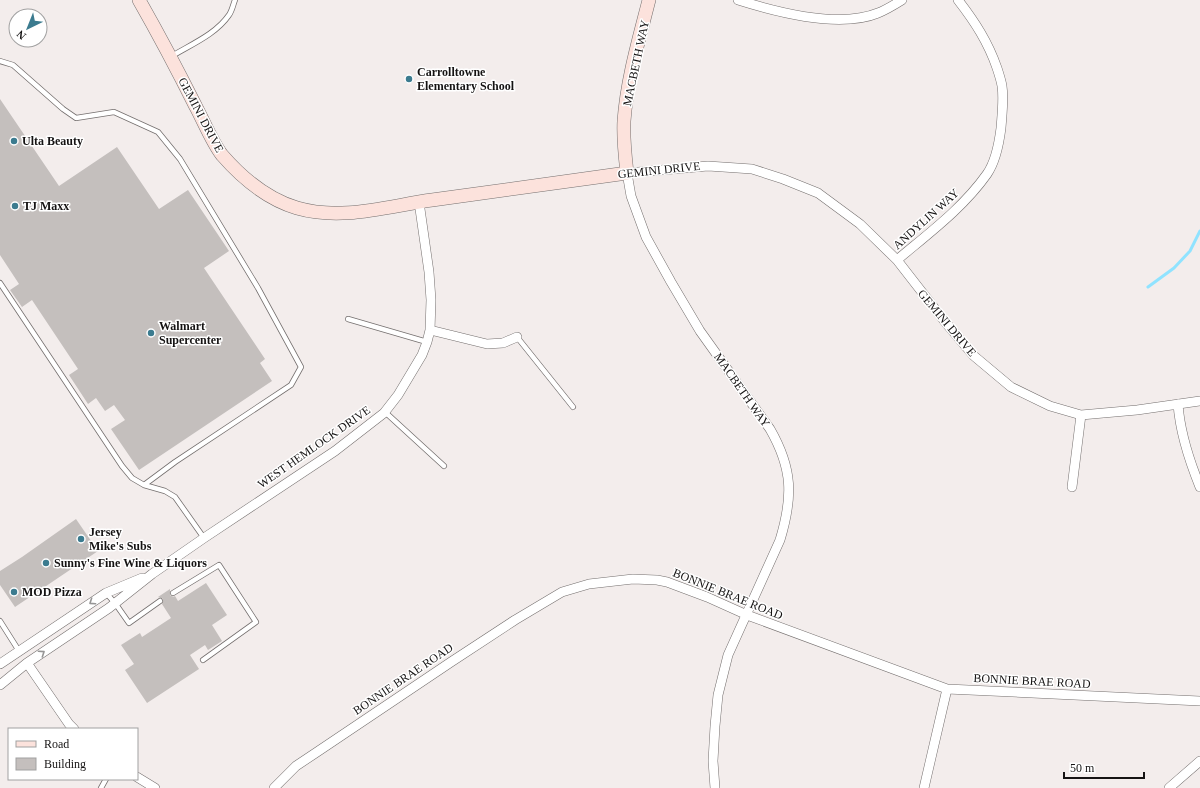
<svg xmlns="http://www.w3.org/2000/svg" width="1200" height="788" viewBox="0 0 1200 788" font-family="Georgia,serif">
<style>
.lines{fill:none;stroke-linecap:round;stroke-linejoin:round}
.stream{stroke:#90e3ff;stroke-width:3}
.building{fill:#c4bfbd}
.lane-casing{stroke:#746f6e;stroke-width:6}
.street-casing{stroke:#746f6e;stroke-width:10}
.secondary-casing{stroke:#746f6e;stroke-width:14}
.lane{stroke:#fff;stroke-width:4.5}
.street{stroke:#fff;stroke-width:9}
.secondary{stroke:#fce2dc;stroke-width:13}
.oneway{stroke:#969595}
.poi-dot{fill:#3b7b8f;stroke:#fff;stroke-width:1.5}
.labels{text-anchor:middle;stroke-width:3;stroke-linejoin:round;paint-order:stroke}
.street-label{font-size:12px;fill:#151313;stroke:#fff}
.poi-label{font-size:12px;font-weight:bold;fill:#151313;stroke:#fff;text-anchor:start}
</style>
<rect width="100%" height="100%" fill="#f3edec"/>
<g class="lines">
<path class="stream" d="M1148 287 1174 268 1190 251 1200 231"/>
</g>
<path class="building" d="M0 99 59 186 117 147 159 209 188 190 229 251 204 268 265 359 260 363 272 381 139 470 111 429 125 420 114 405 105 411 96 398 88 404 69 375 78 369 32 300 22 307 10 290 19 284 0 255Z
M76 519 98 551 15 607 0 585V571L22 557Z
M206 583 227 615 212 625 222 641 208 650 205 645 190 655 199 669 147 703 125 670 134 664 121 645 140 633 142 637 171 618 162 604 163 599 158 597 170 589V595L173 597 175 596 178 601Z"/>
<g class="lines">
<defs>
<path id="lane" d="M172 56C192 44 216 34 229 15 232 11 233 5 235 0
M0 61 13 65 63 109 76 118 114 112 158 132 180 159 258 288 301 367 291 385 175 462 144 485
M0 283 122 466 132 478 144 485 165 491 175 497 204 538
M348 319 427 342
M517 337 573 407
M385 412 444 466
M106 593 115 603 129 623 160 601
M173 593 219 565 256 622 203 660
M0 621 19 651
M101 788 106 779"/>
<path id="street" d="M738 0C776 12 839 29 878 13 886 10 894 5 902 0
M897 260C929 233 963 208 987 174 996 161 999 144 1001 128 1002 114 1004 99 1002 86 1001 80 999 74 997 68 988 42 975 22 958 0
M430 330 487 344 503 343 517 337
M1178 404C1180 433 1189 460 1200 487
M1072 487 1081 415
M27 663 69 724 74 729
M0 664 106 593 142 578
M0 685 27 663 109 608 152 574 204 538 335 451 384 413 398 395 422 355 427 342 430 330 431 300 429 272 419 202
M137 777 155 788
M274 788 296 766 317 752 451 662 515 620 562 592 589 584 633 579 657 580 667 582 707 597 747 615 947 689 1200 701
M715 788 713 761 715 726 718 695 728 655 780 540C793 497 793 469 770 429L700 331 671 282 646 237 631 196 627 173 708 166 752 169 783 179 818 193 860 224 897 260 946 323 974 356 1011 387 1050 406 1081 415 1137 410 1200 401
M924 788 947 689
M1169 788 1200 761"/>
<path id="secondary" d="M139 0C159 35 178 71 196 107 203 120 213 144 222 155 242 178 267 199 297 208 342 221 388 206 432 200 497 191 562 182 627 173 625 155 623 138 624 121 627 80 639 39 649 0"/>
</defs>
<use href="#lane" class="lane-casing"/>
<use href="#street" class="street-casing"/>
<use href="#secondary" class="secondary-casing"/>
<use href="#lane" class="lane"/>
<use href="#street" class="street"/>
<use href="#secondary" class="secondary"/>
</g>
<defs><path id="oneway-chevron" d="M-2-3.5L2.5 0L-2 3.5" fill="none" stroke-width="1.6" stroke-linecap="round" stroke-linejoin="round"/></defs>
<g class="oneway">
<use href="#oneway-chevron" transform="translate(92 602) rotate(146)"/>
<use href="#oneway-chevron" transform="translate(42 653) rotate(-34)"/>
</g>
<g class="poi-dot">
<circle cx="409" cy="79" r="4"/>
<circle cx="14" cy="141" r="4"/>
<circle cx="15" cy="206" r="4"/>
<circle cx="151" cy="333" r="4"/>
<circle cx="81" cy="539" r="4"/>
<circle cx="46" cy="563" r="4"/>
<circle cx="14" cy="592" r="4"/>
</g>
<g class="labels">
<g class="street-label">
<text transform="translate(636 63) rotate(-78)" y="4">MACBETH WAY</text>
<text transform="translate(201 115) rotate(62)" y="4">GEMINI DRIVE</text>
<text transform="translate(659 170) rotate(-6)" y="4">GEMINI DRIVE</text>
<text transform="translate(926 219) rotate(-42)" y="4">ANDYLIN WAY</text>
<text transform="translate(947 323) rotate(50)" y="4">GEMINI DRIVE</text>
<text transform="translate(742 390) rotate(55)" y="4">MACBETH WAY</text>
<text transform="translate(314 447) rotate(-35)" y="4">WEST HEMLOCK DRIVE</text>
<text transform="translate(728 594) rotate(22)" y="4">BONNIE BRAE ROAD</text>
<text transform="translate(403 679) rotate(-34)" y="4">BONNIE BRAE ROAD</text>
<text transform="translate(1032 681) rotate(3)" y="4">BONNIE BRAE ROAD</text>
</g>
<g class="poi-label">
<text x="417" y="76">Carrolltowne<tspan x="417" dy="14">Elementary School</tspan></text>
<text x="22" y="145">Ulta Beauty</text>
<text x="23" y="210">TJ Maxx</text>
<text x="159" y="330">Walmart<tspan x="159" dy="14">Supercenter</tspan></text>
<text x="89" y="536">Jersey<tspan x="89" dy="14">Mike's Subs</tspan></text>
<text x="54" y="567">Sunny's Fine Wine &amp; Liquors</text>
<text x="22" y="596">MOD Pizza</text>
</g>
</g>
<rect x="8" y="728" width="130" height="52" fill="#ffffff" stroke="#a1a1a1"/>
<rect x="16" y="741" width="20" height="6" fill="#fce2dc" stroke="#a1a1a1"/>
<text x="44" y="748" font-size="12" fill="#151313">Road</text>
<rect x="16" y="758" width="20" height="12" fill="#c4bfbd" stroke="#a1a1a1"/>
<text x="44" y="768" font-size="12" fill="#151313">Building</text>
<g transform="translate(28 28) rotate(223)"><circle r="19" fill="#ffffff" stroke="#a1a1a1"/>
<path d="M0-3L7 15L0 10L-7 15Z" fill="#3b7b8f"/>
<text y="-6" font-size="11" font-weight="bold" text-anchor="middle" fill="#151313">N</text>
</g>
<path d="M1064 772v6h80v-6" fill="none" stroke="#151313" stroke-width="2"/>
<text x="1070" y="772" font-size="12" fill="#151313" stroke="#ffffff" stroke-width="3" paint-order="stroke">50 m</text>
</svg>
